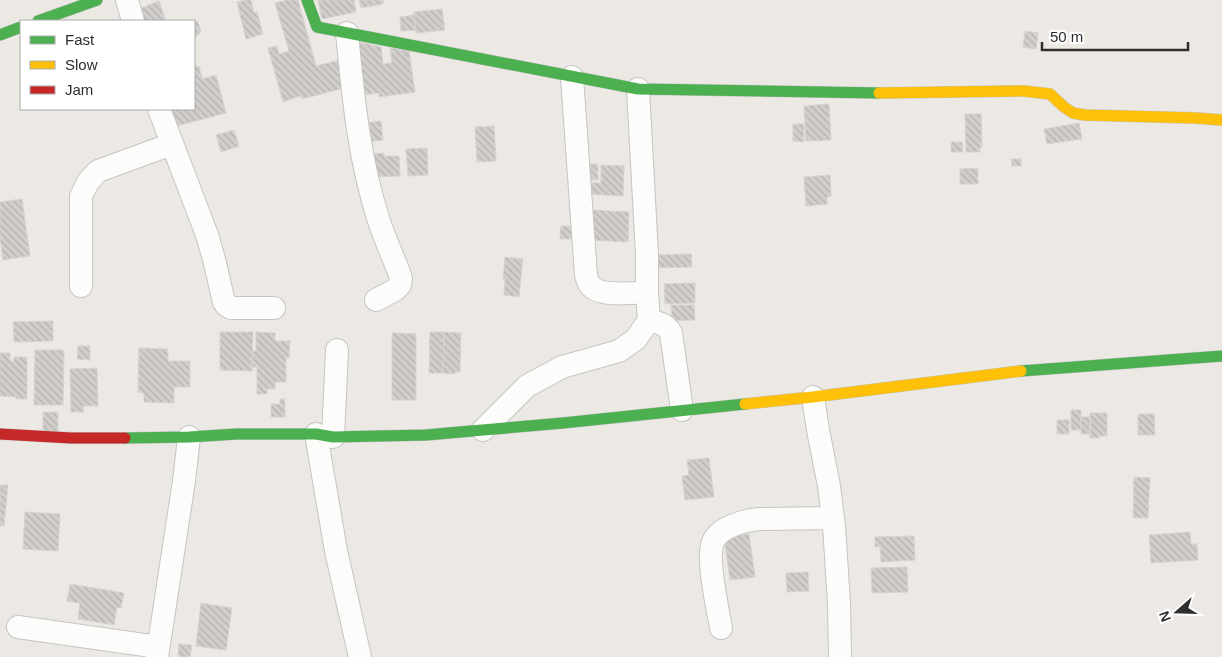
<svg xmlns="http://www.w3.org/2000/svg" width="1222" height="657" viewBox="0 0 1222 657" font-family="Helvetica,sans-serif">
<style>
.building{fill:url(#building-back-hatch);stroke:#d7d4d0}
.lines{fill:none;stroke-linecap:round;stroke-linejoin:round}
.street-casing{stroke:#c5c4c5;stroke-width:24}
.fast-casing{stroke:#c5c4c5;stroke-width:12}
.slow-casing{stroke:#c5c4c5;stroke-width:12}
.jam-casing{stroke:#c5c4c5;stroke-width:12}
.street{stroke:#fcfcfb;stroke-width:22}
.fast{stroke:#4caf50;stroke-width:11}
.slow{stroke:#ffc107;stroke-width:11}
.jam{stroke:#c62828;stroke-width:11}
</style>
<defs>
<pattern id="building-back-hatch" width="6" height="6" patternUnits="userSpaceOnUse" patternTransform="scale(1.25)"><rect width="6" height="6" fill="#d1cecb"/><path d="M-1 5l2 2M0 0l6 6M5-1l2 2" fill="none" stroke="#b4b1af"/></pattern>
</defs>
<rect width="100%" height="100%" fill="#ece8e4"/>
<path class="building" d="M247 0H251L254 13 257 12 263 34 246 39 237 2Z
M287 0H298L316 66 340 60 348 87 302 99 301 96 283 102 268 48 277 46 279 54 289 51 275 3Z
M318 0H354L356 12 322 19Z
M359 0H383V4L361 8Z
M159 1 166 21H138L134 11Z
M442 9 445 30 416 33 414 12Z
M414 15 416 30 401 31 400 17Z
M189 20 198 22 201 31 195 38H194V21H187Z
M1025 31 1038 33 1036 49 1023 47Z
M354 41 381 47 383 64 392 63 390 48 409 51 415 92 379 97V93L362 95Z
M199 66 202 79 216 75 226 113 169 128 164 109H194V67Z
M829 104 831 140 806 141 804 106Z
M965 114H981L982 147H980V152H966Z
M381 121 383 140 366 142 364 123Z
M1079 123 1082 139 1047 144 1044 129Z
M793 124H804V142L793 141Z
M494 126 496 161 477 162 475 127Z
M234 130 239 146 221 152 216 135Z
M951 142H962L963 152H951Z
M427 148 428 175 408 176 406 149Z
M384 153V156H399L400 176 373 177 372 154Z
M1011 159H1021V166H1012Z
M584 164H598V180L583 179Z
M601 165 624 166 623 196 582 194V182L601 183Z
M978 168V184H960V169Z
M830 175 831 196 827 197V204L806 206 804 177Z
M22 199 30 256 3 260 0 237V202Z
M591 210 629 212 628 242 590 240Z
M561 226H575V239H560Z
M691 254 692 267 654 268V255Z
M505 257 523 259 519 297 504 295 505 279H503Z
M695 283V303L665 304 664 284Z
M671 305H694L695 320 672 321Z
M53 321V341L14 342 13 322Z
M220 332H253L252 371 220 370Z
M256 332 275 333V341H290L289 358H286V382H275V389H267V394H257V367H252L253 351H256Z
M430 332H444L443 373H429Z
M444 332 461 333 460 372H455V374L443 373Z
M392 333 416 334V400H392Z
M78 346H90V360L77 359Z
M139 348 168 349V361H190V387H174V403L144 402V393L138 392Z
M35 350H64L63 405H34Z
M0 353H10V361H14V357H27V399H16V397L0 396Z
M97 368 98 406H83L84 412H71L70 369Z
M280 399H285V417H271V404H280Z
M1071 410H1081V430H1071Z
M43 412H58V432H43Z
M1090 413H1107V436H1099V438H1090Z
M1138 414H1154L1155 435H1138Z
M1081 417H1090V434H1081Z
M1057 420H1069V434H1057Z
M709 458 714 497 685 500 682 476 689 475 687 460Z
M1134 477 1150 478 1148 518H1133Z
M0 485H8L4 526H0Z
M25 512 60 514 58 551 23 549Z
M1190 532 1191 544H1197L1198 560 1151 563 1149 535Z
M749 534 755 577 730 580 724 537Z
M914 536 915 560 881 562 880 546 875 547V537Z
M907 567 908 592 872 593 871 568Z
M808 572 809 591 787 592 786 573Z
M70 584 124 593 121 608 117 607 114 625 78 619 80 603 67 601Z
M201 603 232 608 226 650 196 646Z
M179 644 192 645 190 657H178Z"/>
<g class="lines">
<defs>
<path id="street" d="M127 0 133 21
M347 33C353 96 359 160 379 221 385 240 394 258 401 278L400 285 395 290 376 300
M572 77 586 275C587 278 588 284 591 286 601 297 633 293 647 292
M638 89 647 255V292L649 320C659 323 666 324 671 333L682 410
M159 109 207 235 214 259 224 302 226 305 231 308H274
M81 286V196L88 182 98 171 172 144
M813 397 818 430 829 486 834 526 839 603 840 657
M483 430 527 386 562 367 619 351 636 339 649 320
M316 434 336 551 360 657
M333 437 337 350
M18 627 158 647
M721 628C718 610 706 558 713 542 719 527 745 520 760 519L833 518
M157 657 184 481 189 437"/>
<path id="fast" d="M307 0 317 27 638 89 879 93
M38 21 97 0
M0 35 21 27
M1021 371 1222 356
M125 438 189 437 237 434H316L333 437 426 435 563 423 745 404"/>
<path id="slow" d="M879 93 1024 91 1050 94 1064 107 1073 113 1085 115 1195 118 1222 120
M745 404 813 397 1021 371"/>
<path id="jam" d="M0 434 71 438H125"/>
</defs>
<use href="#street" class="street-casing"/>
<use href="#fast" class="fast-casing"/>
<use href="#slow" class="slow-casing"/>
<use href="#jam" class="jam-casing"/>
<use href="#street" class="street"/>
<use href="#fast" class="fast"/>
<use href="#slow" class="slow"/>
<use href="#jam" class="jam"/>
</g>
<rect x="20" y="20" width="175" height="90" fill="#ffffff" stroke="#ababab"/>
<rect x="30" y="36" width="25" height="8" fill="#4caf50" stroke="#ababab"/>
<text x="65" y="45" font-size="15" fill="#2e2e2e">Fast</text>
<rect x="30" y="61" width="25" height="8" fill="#ffc107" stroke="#ababab"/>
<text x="65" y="70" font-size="15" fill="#2e2e2e">Slow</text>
<rect x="30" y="86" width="25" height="8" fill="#c62828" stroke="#ababab"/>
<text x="65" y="95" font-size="15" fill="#2e2e2e">Jam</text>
<g transform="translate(1177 612) rotate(250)" stroke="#ffffff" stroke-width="4" paint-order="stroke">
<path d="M0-4L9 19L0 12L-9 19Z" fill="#2e2e2e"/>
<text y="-8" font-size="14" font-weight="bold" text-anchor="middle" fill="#2e2e2e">N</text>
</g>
<path d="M1042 42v8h146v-8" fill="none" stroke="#2e2e2e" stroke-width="2.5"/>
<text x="1050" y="42" font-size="15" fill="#2e2e2e" stroke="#ffffff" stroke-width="4" paint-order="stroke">50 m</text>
</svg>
